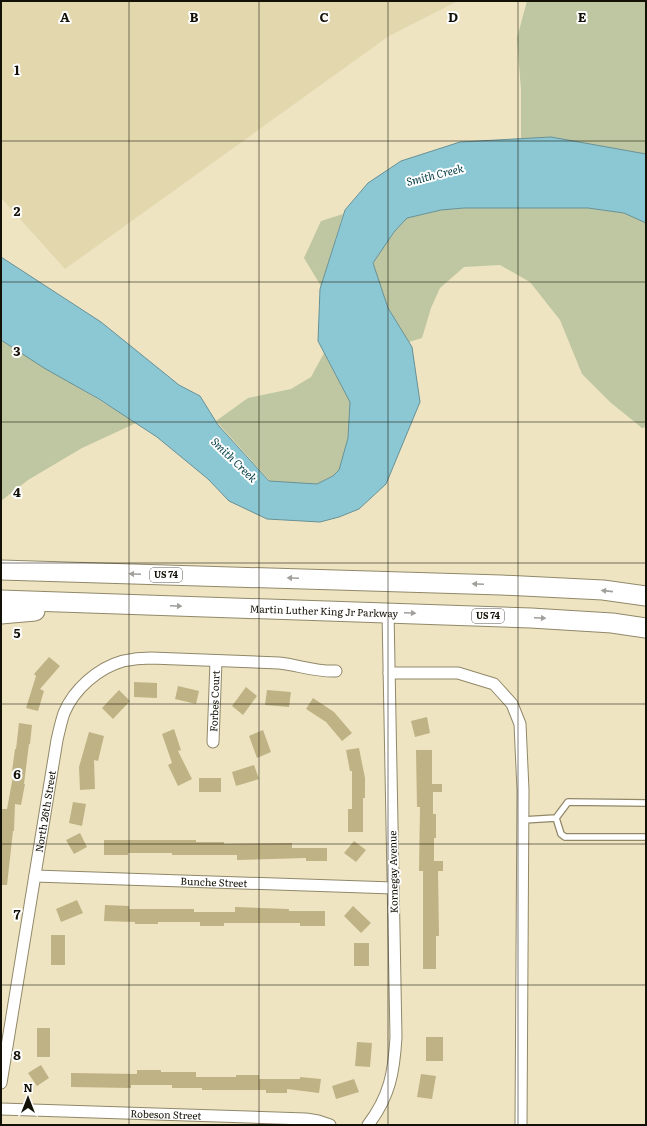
<svg xmlns="http://www.w3.org/2000/svg" width="647" height="1126" viewBox="0 0 647 1126" font-family="Literata,serif">
<style>
.built{fill:#e3d7ae}
.green{fill:#bec7a1}
.water{fill:#8cc8d4;stroke:#689196}
.building{fill:#bfb284}
.lines{fill:none;stroke-linecap:round;stroke-linejoin:round}
.service-casing{stroke:#918869;stroke-width:8}
.minor-casing{stroke:#918869;stroke-width:13}
.motorway-casing{stroke:#918869;stroke-width:21}
.service{stroke:#fff;stroke-width:5.5}
.minor{stroke:#fff;stroke-width:11}
.motorway{stroke:#fff;stroke-width:19}
.oneway{fill:#a19f9b}
.grid{fill:none;stroke:#131005;stroke-width:1;stroke-opacity:0.55}
.labels{text-anchor:middle;stroke-width:4;stroke-linejoin:round;paint-order:stroke}
.shield{fill:#fff;stroke:#5a5850;stroke-width:1}
.shield-label{font-size:9px;font-weight:bold;fill:#131005}
.street-label{font-size:10px;fill:#131005;stroke:#fff}
.water-label{font-size:11px;font-style:italic;fill:#043e47;stroke:#fff}
.grid-label{font-size:13px;text-anchor:middle;font-weight:bold;fill:#131005;stroke:#fff;stroke-width:4;stroke-linejoin:round;paint-order:stroke}
</style>
<rect width="100%" height="100%" fill="#eee4c2"/>
<path class="built" d="M1 1H458L389 36 65 269 1 198Z"/>
<path class="green" d="M527 1H646V154L551 137 521 139V90L517 38Z
M464 208H588L624 213 646 223V427L642 428 610 402 582 374 560 320 530 282 500 265 464 267 440 288 431 308 422 338 409 342 388 308 373 263 394 232 407 218 441 210Z
M343 214 321 286 304 258 321 221Z
M1 340C45 369 92 394 136 423L82 448 28 480 1 501Z
M324 353 350 402 348 438 339 470 333 476 317 484 270 481 216 421 248 398 291 389 311 377Z"/>
<path class="water" d="M551 137 646 154V223L624 213 588 208H464L441 210 407 218 394 232 373 263 388 308 412 347 420 402 386 484 359 509 339 517 320 522 267 519 229 501 208 479 157 437 99 399 44 368 1 340V257L101 322 179 385 200 396 218 425 269 481 317 484 333 476 339 470 348 438 350 402 318 341 320 289 345 210 368 183 401 161 460 142Z"/>
<path class="building" d="M49 657 60 666 40 689 44 691 38 711 26 708 36 676 34 674Z
M134 682 157 683V698L134 697Z
M178 686 199 691 196 704 175 699Z
M246 687 257 696 243 715 232 706Z
M119 690 130 701 113 719 102 708Z
M267 690 291 692 289 707 265 705Z
M313 698 334 712 352 733 342 741 326 722 306 709Z
M427 717 430 733 415 737 411 721Z
M19 723 32 725 30 744H29L24 784H25L21 805 15 804 14 831H13L7 885H1L2 809H7L14 771H12L15 749H16Z
M174 729 181 750 178 751 192 779 178 786 168 765 172 763 162 734Z
M263 730 271 752 257 758 249 736Z
M89 732 104 736 98 761 94 760 95 789 80 790 79 767Z
M359 748 365 778V798H363V832H348V809H352V771H350L346 750Z
M416 750H432V784H442V792H433V814H436V838H434V861H443V871H438L439 936H436V969H423V871H419L420 807H417Z
M254 765 259 779 236 786 232 772Z
M199 778H221V792H199Z
M73 802 86 804 82 826 69 823Z
M80 833 87 847 74 854 66 840Z
M104 840H196V842H224V844L292 843V848H327V861H306V858L237 860V855H172V853H128V855H104Z
M354 841 366 850 356 862 344 853Z
M77 900 83 913 61 922 56 909Z
M105 905 129 906V909H194V912H235V907L289 909V911H325V926H300V923H224V926H200V922H158V924H135V922L104 921Z
M353 906 371 923 361 933 344 916Z
M51 935H65V965H51Z
M354 943H369V966H354Z
M37 1028H50V1057H37Z
M426 1037H443V1061H426Z
M357 1042 372 1043 370 1067 355 1066Z
M41 1065 49 1078 37 1086 28 1073Z
M137 1070H161V1072H196V1077H236V1075H259V1079H300V1077L321 1079 319 1093 287 1089V1093H266V1090H202V1088H172V1085H131V1088L71 1087V1073L137 1074Z
M421 1074 436 1076 432 1099 417 1097Z
M354 1079 359 1092 336 1099 332 1086Z"/>
<g class="lines">
<defs>
<path id="service" d="M556 818 561 834 565 837H646
M556 818 568 802 646 803
M523 820 556 818"/>
<g id="minor">
<path d="M389 673H458L494 684 512 704 520 724 523 790 521 1125"/>
<path id="s1" d="M213 742 216 661"/>
<path id="s2" d="M35 876 393 888"/>
<path id="s3" d="M1 1083 57 740C59 731 61 722 64 713 74 689 98 668 123 661 132 659 141 658 151 658L279 663C298 665 316 672 336 671"/>
<path id="s4" d="M1 1109 306 1119 318 1121 330 1125"/>
<path d="M368 1125C390 1096 394 1072 396 1037L388 612"/>
</g>
<g id="motorway">
<path d="M1 570 501 585 603 590 646 596"/>
<path id="s5" d="M1 600 531 618 612 623 646 628"/>
<path d="M1 614 35 611"/>
</g>
</defs>
<use href="#service" class="service-casing"/>
<use href="#minor" class="minor-casing"/>
<use href="#motorway" class="motorway-casing"/>
<use href="#service" class="service"/>
<use href="#minor" class="minor"/>
<use href="#motorway" class="motorway"/>
</g>
<defs><path id="oneway-solid" d="M-6-.8H1V-3.2L6.5 0L1 3.2V.8H-6Z"/></defs>
<g class="oneway">
<use href="#oneway-solid" transform="translate(135 574) rotate(-178)"/>
<use href="#oneway-solid" transform="translate(293 578) rotate(-178)"/>
<use href="#oneway-solid" transform="translate(478 584) rotate(-178)"/>
<use href="#oneway-solid" transform="translate(607 591) rotate(-174)"/>
<use href="#oneway-solid" transform="translate(176 606) rotate(2)"/>
<use href="#oneway-solid" transform="translate(410 613) rotate(3)"/>
<use href="#oneway-solid" transform="translate(540 618) rotate(3)"/>
</g>
<path class="grid" d="M129 1V1125M259 1V1125M388 1V1125M518 1V1125M1 141H646M1 282H646M1 422H646M1 563H646M1 704H646M1 844H646M1 985H646"/>
<g class="labels">
<g class="shield">
<rect x="150" y="568" width="32" height="14" rx="3"/>
<rect x="472" y="609" width="32" height="14" rx="3"/>
</g>
<g class="shield-label">
<text x="166" y="578">US 74</text>
<text x="488" y="619">US 74</text>
</g>
<g class="street-label">
<text dy="4" stroke="none"><textPath href="#s5" startOffset="323">Martin Luther King Jr Parkway</textPath></text>
<text dy="4" stroke="none"><textPath href="#s1" startOffset="41">Forbes Court</textPath></text>
<text dy="4" stroke="none"><textPath href="#s3" startOffset="275">North 26th Street</textPath></text>
<text transform="translate(393 872) rotate(-91)" y="4">Kornegay Avenue</text>
<text dy="4" stroke="none"><textPath href="#s2" startOffset="179">Bunche Street</textPath></text>
<text dy="4" stroke="none"><textPath href="#s4" startOffset="165">Robeson Street</textPath></text>
</g>
<g class="water-label">
<text transform="translate(435 175) rotate(-14)" y="4">Smith Creek</text>
<text transform="translate(234 460) rotate(44)" y="4">Smith Creek</text>
</g>
</g>
<g class="grid-label">
<text x="65" y="22">A</text>
<text x="194" y="22">B</text>
<text x="324" y="22">C</text>
<text x="453" y="22">D</text>
<text x="582" y="22">E</text>
<text x="17" y="75">1</text>
<text x="17" y="216">2</text>
<text x="17" y="356">3</text>
<text x="17" y="497">4</text>
<text x="17" y="638">5</text>
<text x="17" y="779">6</text>
<text x="17" y="919">7</text>
<text x="17" y="1060">8</text>
</g>
<rect width="647" height="1126" fill="none" stroke="#131005" stroke-width="4"/>
<g transform="translate(28 1098)" stroke="#ffffff" stroke-width="3" paint-order="stroke">
<path d="M0-3L7 15L0 10L-7 15Z" fill="#131005"/>
<text y="-6" font-size="11" font-weight="bold" text-anchor="middle" fill="#131005">N</text>
</g>
</svg>
